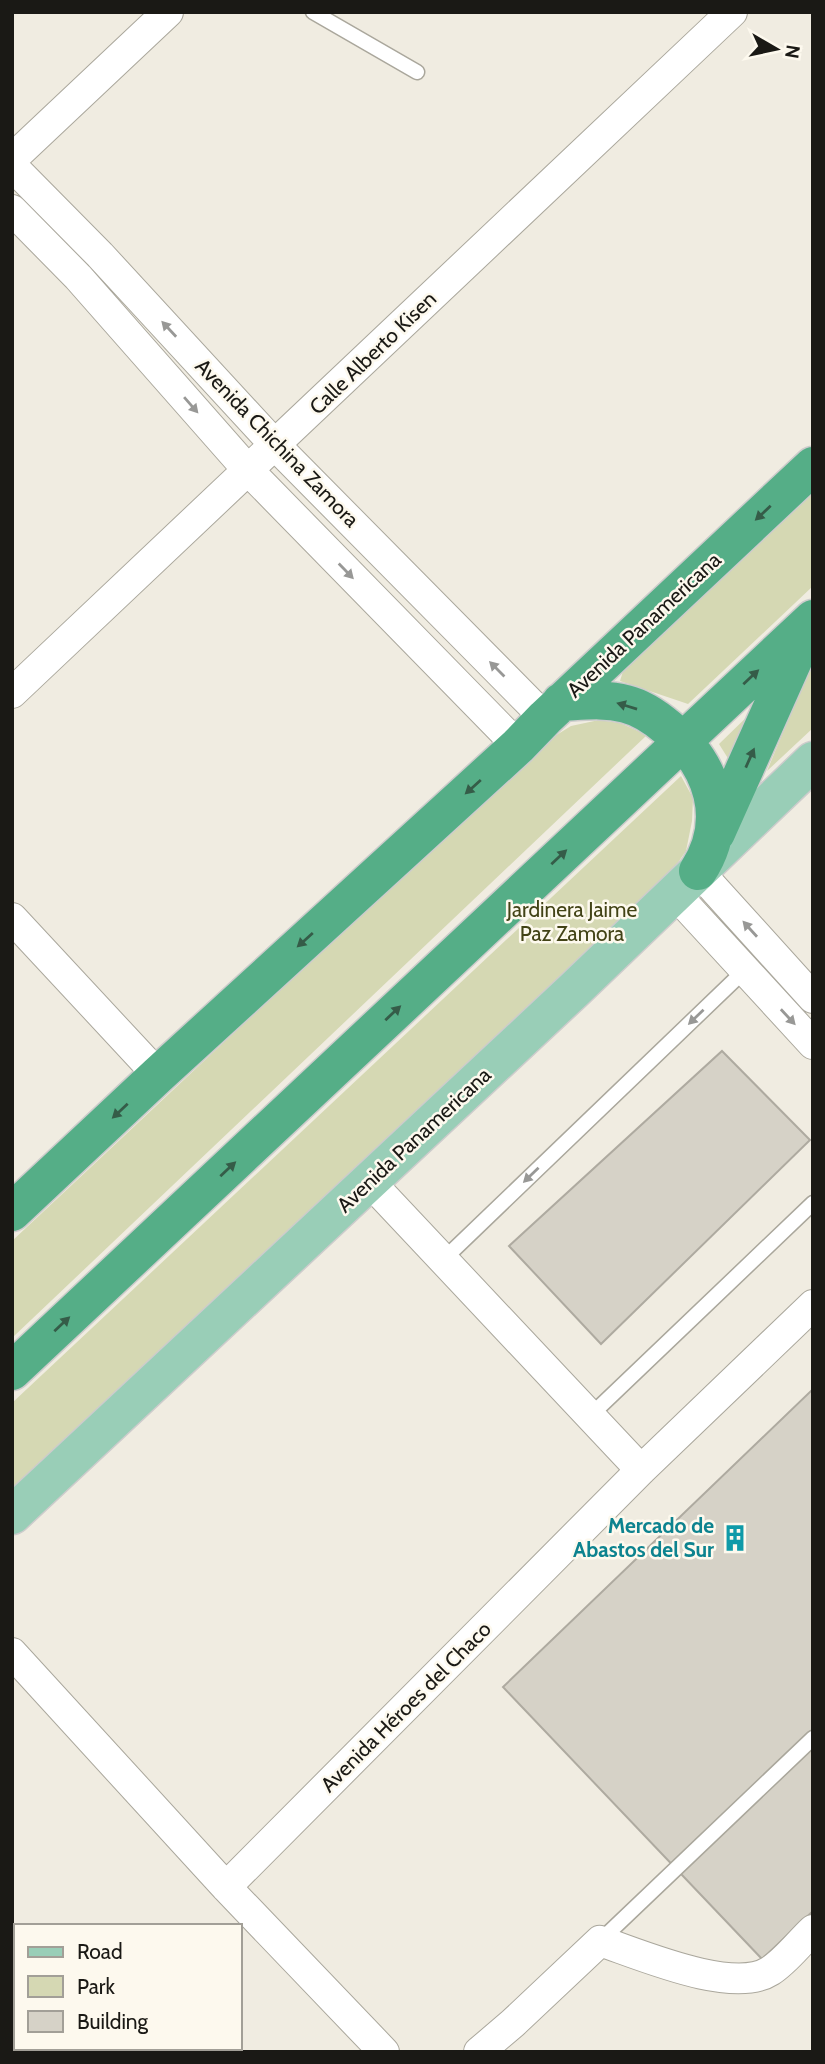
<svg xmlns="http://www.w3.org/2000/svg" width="825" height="2064" viewBox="0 0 825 2064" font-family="Cabin,sans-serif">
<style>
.green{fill:#d5d8b3}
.building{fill:#d6d2c7;stroke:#aeaaa0;stroke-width:2}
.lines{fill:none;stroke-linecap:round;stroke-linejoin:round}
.lane-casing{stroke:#aaa79c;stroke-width:17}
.street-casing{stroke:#aaa79c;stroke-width:32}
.primary-casing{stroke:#cdcccc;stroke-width:41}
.highway-casing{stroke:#cdcccc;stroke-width:41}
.lane{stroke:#fff;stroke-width:14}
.street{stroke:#fff;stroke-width:30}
.primary{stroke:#99ceb7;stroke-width:38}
.highway{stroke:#55ae87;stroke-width:38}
.oneway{fill:#989896}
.oneway2{fill:#355c48}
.labels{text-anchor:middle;stroke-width:5;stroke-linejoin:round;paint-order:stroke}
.street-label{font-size:21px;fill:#1a1915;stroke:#fdf9ee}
.park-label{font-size:21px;fill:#424316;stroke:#fdf9ee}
.culture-label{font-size:21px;font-weight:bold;fill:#0d838f;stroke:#fdf9ee;text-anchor:end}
</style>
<rect width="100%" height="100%" fill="#f0ece1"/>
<path class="green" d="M813 492V586L688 704 620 681 624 668Z
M813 660V728L767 771Z
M757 707 734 768 719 744Z
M599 720 620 723 647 735 12 1338V1241L542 744 571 726Z
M681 776 693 798 692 821 686 851 670 874 12 1491V1403Z"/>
<path class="building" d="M722 1051 810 1140 601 1344 509 1246Z
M813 1389V1911L762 1959 503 1687Z"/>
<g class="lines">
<defs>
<path id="lane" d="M313 12 417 72
M443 1260 745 970
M590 1416 813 1203
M600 1941 813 1738
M12 2027 16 2031
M32 2048 35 2052"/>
<path id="street" d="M12 159 168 12
M12 166 100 255 276 446 545 718
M12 210 78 277 247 469 518 746
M12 693 732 12
M698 871 813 998
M676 895 813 1044
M12 918 158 1075
M370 1182 641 1470
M12 1653 226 1887 384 2052
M226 1887 641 1470 813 1305
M479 2052 513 2023 600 1941C639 1954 733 1995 770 1971 786 1961 799 1943 813 1930"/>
<path id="primary" d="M12 1515 574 990 813 761"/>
<path id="highway" d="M561 702C583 701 604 698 626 704 642 708 655 717 668 728 713 765 731 820 698 871
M716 833 804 636
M12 1212 158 1075 518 746 545 718 813 466
M12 1371 813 619"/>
</defs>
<use href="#lane" class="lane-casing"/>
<use href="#street" class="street-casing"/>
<use href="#primary" class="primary-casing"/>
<use href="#highway" class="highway-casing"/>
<use href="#lane" class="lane"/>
<use href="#street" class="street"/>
<use href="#primary" class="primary"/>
<use href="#highway" class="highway"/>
</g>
<defs><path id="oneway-solid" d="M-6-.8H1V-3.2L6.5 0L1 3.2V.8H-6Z" transform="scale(1.75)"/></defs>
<g class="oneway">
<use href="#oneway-solid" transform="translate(169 329) rotate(-133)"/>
<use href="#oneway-solid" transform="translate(191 405) rotate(49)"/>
<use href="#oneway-solid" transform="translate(346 571) rotate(46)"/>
<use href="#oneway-solid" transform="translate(497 669) rotate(-135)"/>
<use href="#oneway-solid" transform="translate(750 929) rotate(-132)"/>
<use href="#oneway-solid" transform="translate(696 1017) rotate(136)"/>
<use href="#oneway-solid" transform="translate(788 1017) rotate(47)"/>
<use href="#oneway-solid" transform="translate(531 1175) rotate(136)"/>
</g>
<g class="oneway2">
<use href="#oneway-solid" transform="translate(763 513) rotate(137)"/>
<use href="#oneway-solid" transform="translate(751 677) rotate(-43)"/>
<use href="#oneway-solid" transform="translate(627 706) rotate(-163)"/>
<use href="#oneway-solid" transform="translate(750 758) rotate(-66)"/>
<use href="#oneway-solid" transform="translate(473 787) rotate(138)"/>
<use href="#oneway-solid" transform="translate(559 857) rotate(-43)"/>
<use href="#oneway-solid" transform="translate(305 940) rotate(138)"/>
<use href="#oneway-solid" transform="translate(393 1013) rotate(-43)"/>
<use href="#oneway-solid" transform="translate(120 1111) rotate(137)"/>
<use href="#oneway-solid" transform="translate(228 1169) rotate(-43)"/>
<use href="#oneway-solid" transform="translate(62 1324) rotate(-43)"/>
</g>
<defs>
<symbol id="building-bare" viewBox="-9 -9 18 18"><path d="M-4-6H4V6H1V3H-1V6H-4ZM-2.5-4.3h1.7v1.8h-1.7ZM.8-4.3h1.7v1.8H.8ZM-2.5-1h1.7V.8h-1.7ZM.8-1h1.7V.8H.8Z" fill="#0f9aa8" stroke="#fdf9ee" stroke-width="2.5" paint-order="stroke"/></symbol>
</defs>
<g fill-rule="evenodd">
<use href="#building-bare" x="716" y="1519" width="38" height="38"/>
</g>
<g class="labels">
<g class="street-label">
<text transform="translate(373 353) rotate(-44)" y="7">Calle Alberto Kisen</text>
<text transform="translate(277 443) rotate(46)" y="7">Avenida Chichina Zamora</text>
<text transform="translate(644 625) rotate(-43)" y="7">Avenida Panamericana</text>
<text transform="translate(414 1140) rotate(-43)" y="7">Avenida Panamericana</text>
<text transform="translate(406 1707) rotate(-45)" y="7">Avenida Héroes del Chaco</text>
</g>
<g class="park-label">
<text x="572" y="917">Jardinera Jaime<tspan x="572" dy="24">Paz Zamora</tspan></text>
</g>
<g class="culture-label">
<text x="714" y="1533">Mercado de<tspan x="714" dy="24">Abastos del Sur</tspan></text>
</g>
</g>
<rect width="825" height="2064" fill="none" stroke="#1a1915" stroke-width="28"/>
<rect x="14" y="1924" width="228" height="126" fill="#fdf9ee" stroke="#a29f97" stroke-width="2"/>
<rect x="28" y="1947" width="35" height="10" fill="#99ceb7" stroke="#a29f97" stroke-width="2"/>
<text x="77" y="1959" font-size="21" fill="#1a1915">Road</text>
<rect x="28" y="1976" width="35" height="21" fill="#d5d8b3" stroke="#a29f97" stroke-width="2"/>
<text x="77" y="1994" font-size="21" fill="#1a1915">Park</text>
<rect x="28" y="2011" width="35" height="21" fill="#d6d2c7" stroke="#a29f97" stroke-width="2"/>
<text x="77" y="2029" font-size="21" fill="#1a1915">Building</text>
<g transform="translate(776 49) rotate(99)" stroke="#fdf9ee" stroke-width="5" paint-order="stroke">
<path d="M0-5L12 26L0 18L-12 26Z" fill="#1a1915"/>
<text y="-10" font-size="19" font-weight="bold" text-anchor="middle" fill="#1a1915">N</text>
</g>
</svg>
